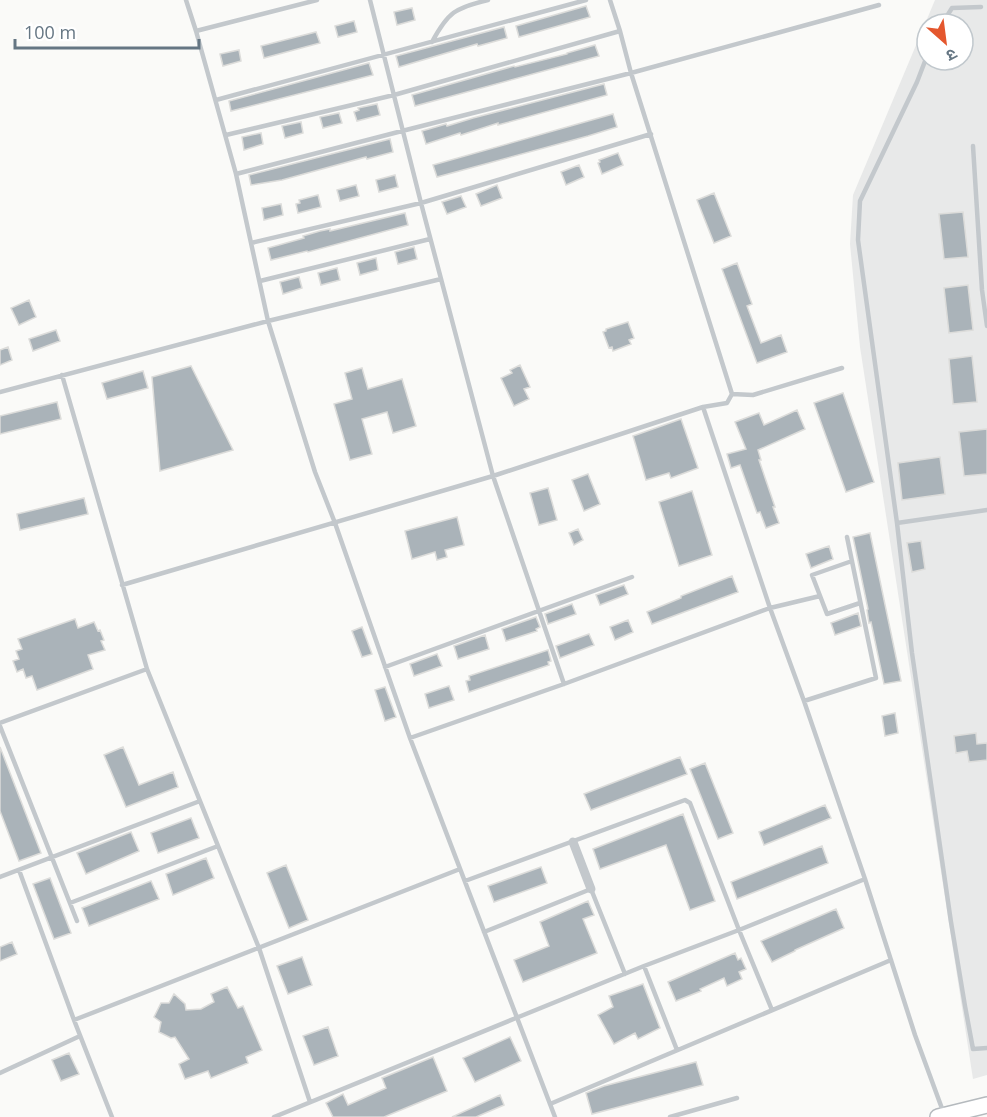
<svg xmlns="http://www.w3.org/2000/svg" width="987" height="1117" viewBox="0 0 987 1117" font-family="'Open Sans','Noto Sans Devanagari',sans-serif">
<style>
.built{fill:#e8e9e9;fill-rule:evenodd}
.building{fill:#aab3b9;stroke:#dcdcda;stroke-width:1.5}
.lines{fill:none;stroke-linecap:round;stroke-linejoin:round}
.primary-casing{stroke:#b5babe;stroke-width:18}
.lane{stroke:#c3c8cc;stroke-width:4.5}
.street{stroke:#c3c8cc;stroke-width:9}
.primary{stroke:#fff;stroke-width:15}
</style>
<rect width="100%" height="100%" fill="#fafaf8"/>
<path class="built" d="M935 0H987V1075L973 1079 860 347 850 244 853 195ZM927 24H963V60H927Z"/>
<path class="building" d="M586 6 590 17 519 37 516 26Z
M412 8 415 20 397 25 394 12Z
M354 21 357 32 338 37 335 26Z
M504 27 507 38 478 46 477 44 399 67 396 56Z
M316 32 320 43 264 58 261 46Z
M595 45 599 56 415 106 412 95 514 66 515 67 567 54V53Z
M239 50 241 61 223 66 220 54Z
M369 63 373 75 231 111 229 101Z
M604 84 607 95 498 125V123L461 135 460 133 426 144 422 131 446 124 447 126 473 118Z
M377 104 380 115 357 121 354 112 359 110 358 108Z
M339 113 342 123 323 128 320 117Z
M613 114 617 127 588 136 437 177 433 165Z
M301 122 303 133 285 138 282 126Z
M261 133 263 144 244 150 242 137Z
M390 139 393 152 367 159 366 157 282 180 251 185 249 175Z
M618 153 623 165 602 174 598 163 600 162 599 160Z
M579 165 584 177 566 185 561 172Z
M395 175 398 187 379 192 376 180Z
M356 185 359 196 340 201 337 190Z
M497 185 502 198 481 206 476 194Z
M714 193 731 236 714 243 697 200Z
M318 195 321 207 298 213 296 204 300 203 299 200Z
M461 196 466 207 447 214 442 202Z
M281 204 283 215 264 220 262 208Z
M963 212 968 257 944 259 939 214Z
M405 213 408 225 308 252 307 251 271 260 268 248 304 238 303 236 320 231 330 229V231Z
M414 247 417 259 398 264 395 252Z
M376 258 378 270 360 275 357 263Z
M737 263 752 304 747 306 761 343 781 335 787 352 757 363 722 269Z
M337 268 340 280 321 285 318 273Z
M299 277 302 288 283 294 280 282Z
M968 285 973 330 949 333 944 288Z
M29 300 36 317 19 325 11 308Z
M628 322 634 338 629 340 631 344 613 351 612 347 609 348 603 332 606 331V329Z
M56 330 60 341 33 351 29 339Z
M8 347 12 360 0 365V350Z
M972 356 977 402 953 404 949 359Z
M520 365 530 387 524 389 529 399 514 406 501 378 512 373 510 370Z
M191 366 233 450 160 471 152 377Z
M362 368 368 389 402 379 416 426 393 433 387 412 362 419 372 454 350 460 334 404 352 399 345 373Z
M143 371 148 388 107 399 102 383Z
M843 393 874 482 846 492 814 403Z
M57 402 61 419 0 434V416Z
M797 410 805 429 758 450 761 460H759L775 507H773L779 523 766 528 760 512 757 513 740 465 731 468 727 454 746 449 735 422 759 413 764 425Z
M681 419 698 468 671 478 669 473 646 480 633 436Z
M987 429V474L964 476 959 432Z
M940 457 945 494 902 500 898 463Z
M588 474 600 504 584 511 572 480Z
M548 488 557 520 539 525 530 493Z
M692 491 712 555 679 566 659 502Z
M84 498 88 514 20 530 17 514Z
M457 517 464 545 445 550 447 557 437 560 435 552 412 559 405 531Z
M578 529 583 540 574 545 569 533Z
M870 533 901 681 884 684 871 622 869 623 867 610 868 609 853 537Z
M921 541 925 569 912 572 907 543Z
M829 546 833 559 811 568 806 554Z
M732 576 738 592 652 624 647 612 681 598V596Z
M624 585 628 594 600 605 596 595Z
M572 604 576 614 548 624 545 614Z
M858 613 861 626 835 635 831 623Z
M536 617 540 627 536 629 537 631 506 641 502 629Z
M75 619 78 628 94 622 98 631 100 630 104 640 101 641 105 650 88 655 93 669 37 690 32 676 26 678 23 669 17 672 13 661 19 659 16 651 22 649 18 639Z
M628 620 633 632 615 640 610 627Z
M362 627 372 654 362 657 352 631Z
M589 634 594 645 560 658 556 646Z
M485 635 489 649 458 659 454 646Z
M548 650 551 661 548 662 549 665 469 692 466 681 470 680 469 676Z
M437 654 442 666 414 676 410 664Z
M449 686 454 700 429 708 425 694Z
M385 687 396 717 385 721 375 690Z
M895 713 898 733 885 736 882 716Z
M976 733 977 744 987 743V760L969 762 967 751 956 753 954 736Z
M0 747 41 853 19 861 0 811Z
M123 747 139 785 173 772 178 787 126 807 104 755Z
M680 757 687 774 591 810 584 794Z
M705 763 733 833 718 839 690 769Z
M825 805 831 818 764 845 759 832Z
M683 814 715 901 690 910 666 845 600 869 593 849Z
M191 818 199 838 158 853 151 833Z
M131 832 139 851 86 874 77 853Z
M822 846 828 863 737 899 731 882Z
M206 858 214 878 173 895 166 874Z
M286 865 308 920 289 928 267 873Z
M541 867 547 883 494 902 488 886Z
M50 878 71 933 54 939 33 884Z
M151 881 159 899 89 926 82 908Z
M588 901 594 915 583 919 597 953 523 982 514 960 549 946 540 922Z
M836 909 844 928 795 950V951L772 962 761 941Z
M12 942 17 954 0 961V947Z
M735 953 738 960 741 958 746 969 739 972 742 979 727 986 724 978 700 989 701 991 676 1001 668 982Z
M302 957 312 985 288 994 277 966Z
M643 984 660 1028 638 1039 635 1033 614 1044 598 1015 613 1007 609 996Z
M227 987 238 1008 243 1006 262 1050 246 1057 248 1063 211 1078 208 1071 185 1079 179 1064 189 1059 175 1037 171 1038 159 1032 161 1022 154 1017 161 1003H169L174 994 185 1004 186 1010 201 1009 214 1002 211 994Z
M328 1027 338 1056 314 1065 303 1036Z
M510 1037 521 1061 475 1082 463 1058Z
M69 1053 79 1074 61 1081 52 1060Z
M433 1057 447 1091 384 1117H333L326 1103 343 1094 348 1105 386 1088 382 1078Z
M696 1062 703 1085 592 1114 586 1093 604 1086Z
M500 1095 504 1105 476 1117H452Z"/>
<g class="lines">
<defs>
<path id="primary" d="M938 1117 987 1105"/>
</defs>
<use href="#primary" class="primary-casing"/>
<path class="lane" d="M186 0 196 31 236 174 268 321 315 472 335 523 410 738 555 1117
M610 0 620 31 631 73 732 394 727 403 703 407
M942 24 952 8 981 7
M196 31 317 0
M432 42C448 12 455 8 488 0
M216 100 586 0
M226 135 394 95 620 31
M973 146 982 290 987 326
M236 174 402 131 631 73 879 5
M251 243 421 203 651 134
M260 281 430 239
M62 375 147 669 259 948 310 1102
M0 392 268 321 441 279
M732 394 753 395 842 368
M987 510 897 523 912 653 951 922 965 1006 973 1049 987 1048
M897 523 858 240 860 201 917 82 927 56
M852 561 812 575 827 614 860 603
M122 585 493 476 421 203 370 0
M385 667 632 577
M564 684 493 476 703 407 770 608 804 701 865 879
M804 701 876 678 847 537
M0 723 147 669
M0 726 77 921
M410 738 564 684 770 608 820 596
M19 870 74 1020 112 1117
M0 877 200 801
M465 881 685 800 690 803 739 930 772 1010
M70 903 218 846
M484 932 591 889 625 974
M644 966 677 1050
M74 1020 460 869
M0 1073 80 1036
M550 1104 891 960
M274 1117 516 1018 644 966 739 930 865 879 915 1035 944 1114
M670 1117 737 1098"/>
<path class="street" d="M573 842 591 889"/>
<use href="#primary" class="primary"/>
</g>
<g transform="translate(945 42) rotate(152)"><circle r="28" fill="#ffffff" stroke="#c1c8cd" stroke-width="1.5"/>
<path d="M0-4.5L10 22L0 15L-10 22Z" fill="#e4572e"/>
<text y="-9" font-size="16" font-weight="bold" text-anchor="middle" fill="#657683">उ</text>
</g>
<path d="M15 39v9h184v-9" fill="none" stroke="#657683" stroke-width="3"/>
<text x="24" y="39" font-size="18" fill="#657683" stroke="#ffffff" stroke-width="4.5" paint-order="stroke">100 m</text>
</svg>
